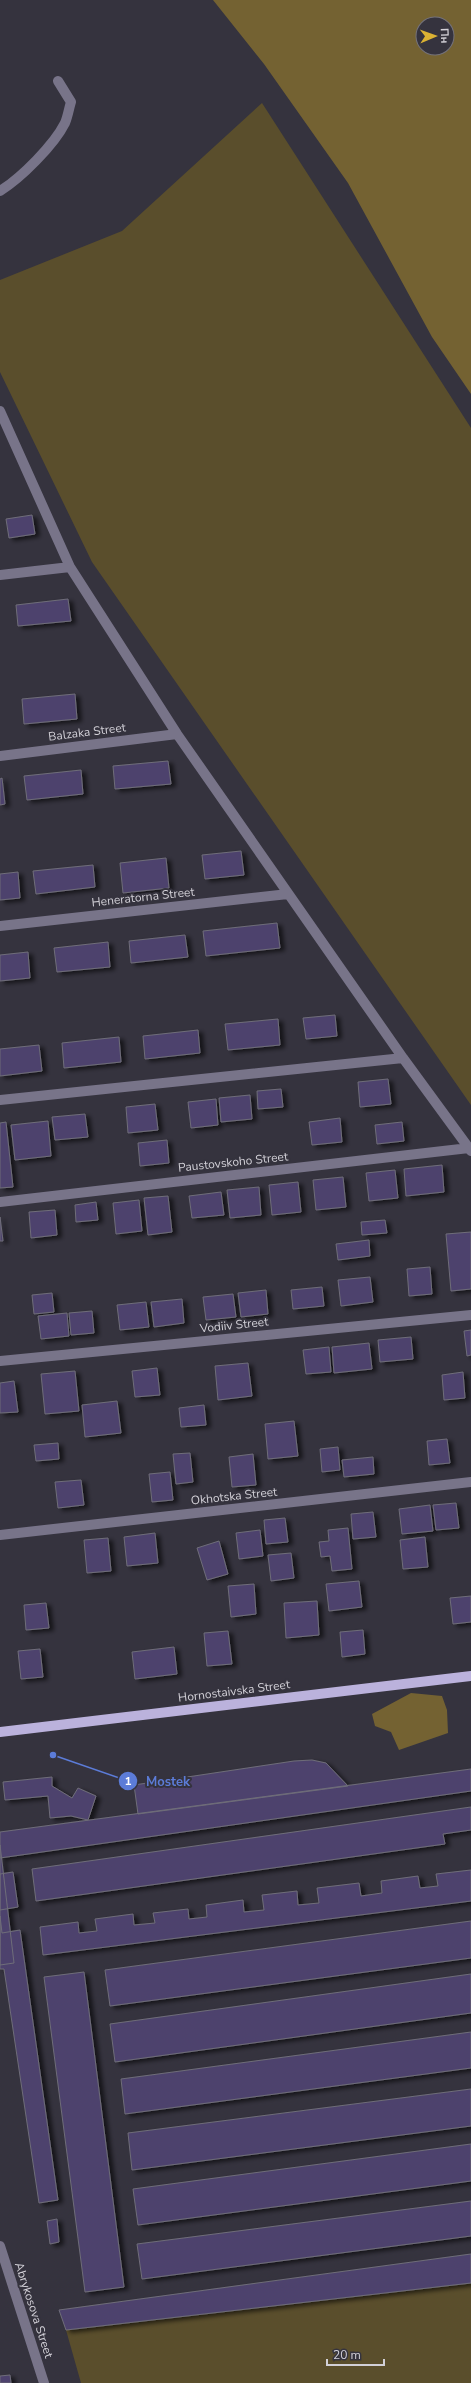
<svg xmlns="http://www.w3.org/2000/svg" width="471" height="2383" viewBox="0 0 471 2383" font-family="'Nunito Sans',sans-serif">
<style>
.green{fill:#5a4e2c}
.forest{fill:#746232;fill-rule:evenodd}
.building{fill:#4d436d;stroke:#6f6d79;filter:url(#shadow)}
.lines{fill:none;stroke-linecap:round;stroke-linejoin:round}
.minor{stroke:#787489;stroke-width:10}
.major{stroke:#bbb2dc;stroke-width:10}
.labels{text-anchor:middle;stroke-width:4;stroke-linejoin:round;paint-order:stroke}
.street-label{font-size:12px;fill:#d2d0d7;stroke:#35333e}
.leader{fill:none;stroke:#5c7cd8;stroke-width:1.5}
.callout-dot{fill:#5c7cd8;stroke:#35333e;stroke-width:1.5}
.mark-label{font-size:12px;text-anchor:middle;font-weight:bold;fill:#fff}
.callout-label{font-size:13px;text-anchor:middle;font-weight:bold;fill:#5c7cd8;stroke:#35333e;stroke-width:4;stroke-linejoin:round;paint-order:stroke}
</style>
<defs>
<filter id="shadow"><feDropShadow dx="4.5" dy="2.5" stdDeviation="2" flood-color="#0009"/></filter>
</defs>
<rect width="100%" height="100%" fill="#35333e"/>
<path class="green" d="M262 103 471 428V1105L92 562 0 372V280L122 231Z
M471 2283V2383H81L66 2330Z"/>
<path class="forest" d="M213 0H471V394L432 337 348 183 264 64ZM423 24H447V48H423Z
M411 1693 442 1696 447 1710 448 1733 399 1750 391 1732 375 1726 372 1714Z"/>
<path class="building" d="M32 515 35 534 9 538 6 519Z
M68 599 71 621 18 626 16 605Z
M75 694 77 719 24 724 22 699Z
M168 761 171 784 115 789 113 766Z
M81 770 83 794 27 800 24 776Z
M2 778 5 804 0 805V779Z
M241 851 244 875 205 879 202 855Z
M166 858 169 888 123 893 120 863Z
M93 865 95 887 36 894 33 871Z
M18 872 20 898 0 900V874Z
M277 923 280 948 206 956 203 931Z
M185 935 188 957 131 963 129 941Z
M108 942 110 967 57 972 54 948Z
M28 952 30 978 0 981V955Z
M335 1015 337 1036 306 1039 303 1018Z
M278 1019 280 1045 228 1050 225 1024Z
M198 1030 200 1053 145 1059 143 1036Z
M119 1037 121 1062 64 1068 62 1043Z
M39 1045 42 1071 0 1076V1049Z
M388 1079 391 1104 360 1107 358 1082Z
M281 1089 283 1107 258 1109 257 1091Z
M250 1095 252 1119 221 1122 219 1098Z
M216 1099 218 1125 191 1128 188 1102Z
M155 1104 158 1130 128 1133 126 1107Z
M85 1114 88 1137 55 1140 52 1117Z
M340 1118 342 1142 312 1145 309 1122Z
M48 1121 51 1156 15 1160 11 1125Z
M6 1122 13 1187 0 1188V1123Z
M402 1122 404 1141 377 1144 375 1125Z
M167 1140 169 1163 140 1166 138 1143Z
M442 1165 444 1192 406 1196 404 1169Z
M395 1170 398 1198 369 1201 366 1173Z
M343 1177 346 1207 316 1210 313 1180Z
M298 1182 301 1212 272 1215 269 1185Z
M259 1187 261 1215 230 1218 227 1190Z
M221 1192 224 1215 192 1218 189 1196Z
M168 1196 172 1232 148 1235 144 1198Z
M139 1200 142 1231 116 1234 113 1203Z
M96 1202 98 1220 76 1222 75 1205Z
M55 1210 57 1235 31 1238 29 1212Z
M0 1217 3 1241H0Z
M385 1220 387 1233 362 1235 361 1222Z
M471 1232V1289L451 1291 446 1234Z
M369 1240 370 1256 338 1260 336 1244Z
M430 1267 432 1294 409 1296 407 1269Z
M370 1277 373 1302 341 1306 338 1280Z
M322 1287 324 1306 293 1309 291 1290Z
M266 1290 268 1314 241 1317 238 1293Z
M52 1293 54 1312 34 1314 32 1295Z
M233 1294 236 1317 206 1320 203 1297Z
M182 1299 184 1323 154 1327 151 1302Z
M146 1302 149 1327 120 1330 117 1305Z
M92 1311 94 1333 71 1335 69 1313Z
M67 1313 69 1336 41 1339 38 1316Z
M471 1330V1355L467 1356 464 1331Z
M411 1337 413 1359 380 1362 378 1340Z
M369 1343 372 1369 334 1373 332 1347Z
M329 1347 331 1372 306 1374 303 1350Z
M248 1363 252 1396 218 1400 215 1366Z
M157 1368 160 1395 135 1397 132 1371Z
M75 1371 79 1411 45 1414 41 1374Z
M463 1372 465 1398 444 1400 442 1375Z
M14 1381 18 1412 0 1413V1383Z
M117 1401 121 1433 85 1437 82 1405Z
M204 1405 206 1425 181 1427 179 1408Z
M294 1421 298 1456 268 1459 265 1424Z
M447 1439 450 1463 429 1465 427 1441Z
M58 1443 59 1459 36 1461 34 1445Z
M338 1447 340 1470 322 1472 320 1449Z
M190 1453 193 1482 176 1484 173 1454Z
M253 1454 256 1485 232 1487 229 1457Z
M373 1457 374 1474 344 1477 342 1460Z
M170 1472 173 1500 152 1502 149 1474Z
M81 1480 84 1505 58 1508 55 1482Z
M456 1503 459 1528 436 1530 433 1505Z
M430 1505 433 1531 402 1534 399 1509Z
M373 1512 376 1537 353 1539 351 1514Z
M285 1518 288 1542 266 1544 264 1520Z
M348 1528 352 1569 332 1571 330 1556 321 1557 319 1542 329 1541 328 1530Z
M260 1530 263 1556 239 1559 236 1533Z
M155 1533 158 1563 127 1566 124 1537Z
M425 1537 428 1567 403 1569 400 1540Z
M108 1538 111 1571 87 1573 84 1540Z
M219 1541 228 1574 207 1580 197 1548Z
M291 1553 294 1578 271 1581 268 1555Z
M359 1581 362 1607 329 1611 326 1584Z
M254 1584 256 1614 231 1617 228 1586Z
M471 1596V1622L453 1624 450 1598Z
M317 1601 319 1635 286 1638 284 1603Z
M46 1603 49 1628 26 1630 24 1605Z
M363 1630 365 1654 342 1657 340 1632Z
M228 1631 232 1664 207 1666 204 1633Z
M174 1647 177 1674 135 1679 132 1652Z
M40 1649 43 1677 21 1679 18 1651Z
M312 1760 326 1763 348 1786 138 1814 134 1785 294 1761Z
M471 1769V1791L0 1858V1832Z
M52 1777V1786L72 1798 78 1788 96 1796 88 1820 71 1816 50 1818 48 1796 5 1800 3 1782Z
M471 1807V1830L443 1834 445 1844 36 1901 32 1869Z
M0 1845 14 1963 0 1965Z
M471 1870V1901L43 1955 40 1927 78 1922 79 1933 97 1931 95 1919 133 1914 134 1925 155 1923 153 1913 188 1909 189 1919 207 1917 206 1905 243 1900 244 1912 264 1910 262 1895 297 1891 298 1905 319 1903 317 1888 359 1883 361 1896 382 1893 381 1881 418 1876 420 1888 438 1886 436 1874Z
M13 1872 18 1907 0 1910V1874Z
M0 1916 2 1933 20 1930 58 2200 39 2203 4 1969H0Z
M471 1921V1958L110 2006 105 1970Z
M84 1972 124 2287 85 2292 44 1977Z
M471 1974V2013L115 2062 110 2024Z
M471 2032V2068L125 2114 121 2079Z
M471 2089V2126L132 2170 128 2133Z
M471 2144V2181L138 2225 133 2189Z
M471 2201V2236L142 2279 137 2244Z
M57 2219 59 2242 50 2244 47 2221Z
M471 2254V2283L66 2330 59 2310Z
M10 2375 11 2383H0V2376Z"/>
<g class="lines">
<path class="minor" d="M0 191C21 178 54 145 65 123 68 116 69 108 71 102L58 81
M0 411 70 567 177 734 403 1058 471 1151
M0 575 70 567
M0 756 177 734
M0 926 288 894
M0 1100 403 1058
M0 1202 469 1148
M0 1361 471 1315
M0 1535 471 1482
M0 2246 44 2383"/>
<path class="major" d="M0 1732 471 1676"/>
</g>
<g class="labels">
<g class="street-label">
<text transform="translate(87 732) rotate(-7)" y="4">Balzaka Street</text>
<text transform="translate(143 897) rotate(-6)" y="4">Heneratorna Street</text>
<text transform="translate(233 1162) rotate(-6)" y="4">Paustovskoho Street</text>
<text transform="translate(234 1325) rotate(-6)" y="4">Vodiiv Street</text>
<text transform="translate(234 1496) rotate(-6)" y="4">Okhotska Street</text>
<text transform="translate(234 1691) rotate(-7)" y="4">Hornostaivska Street</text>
<text transform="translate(34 2310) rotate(72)" y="4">Abrykosova Street</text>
</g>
</g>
<path class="leader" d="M53 1755L128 1781"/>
<g class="callout-dot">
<circle cx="53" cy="1755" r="4"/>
<circle cx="128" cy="1781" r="10"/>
</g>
<g class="mark-label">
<text x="128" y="1785">1</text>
</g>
<g class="callout-label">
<text x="168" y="1786">Mostek</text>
</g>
<g transform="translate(435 36) rotate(88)"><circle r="19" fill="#35333e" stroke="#74727b"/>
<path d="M0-3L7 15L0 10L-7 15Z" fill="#dbb233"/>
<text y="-6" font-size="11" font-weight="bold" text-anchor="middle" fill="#d2d0d7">Пн</text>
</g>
<path d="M327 2359v6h57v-6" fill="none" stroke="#d2d0d7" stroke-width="2"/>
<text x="333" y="2359" font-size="12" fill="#d2d0d7" stroke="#35333e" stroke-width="3" paint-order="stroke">20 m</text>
</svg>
